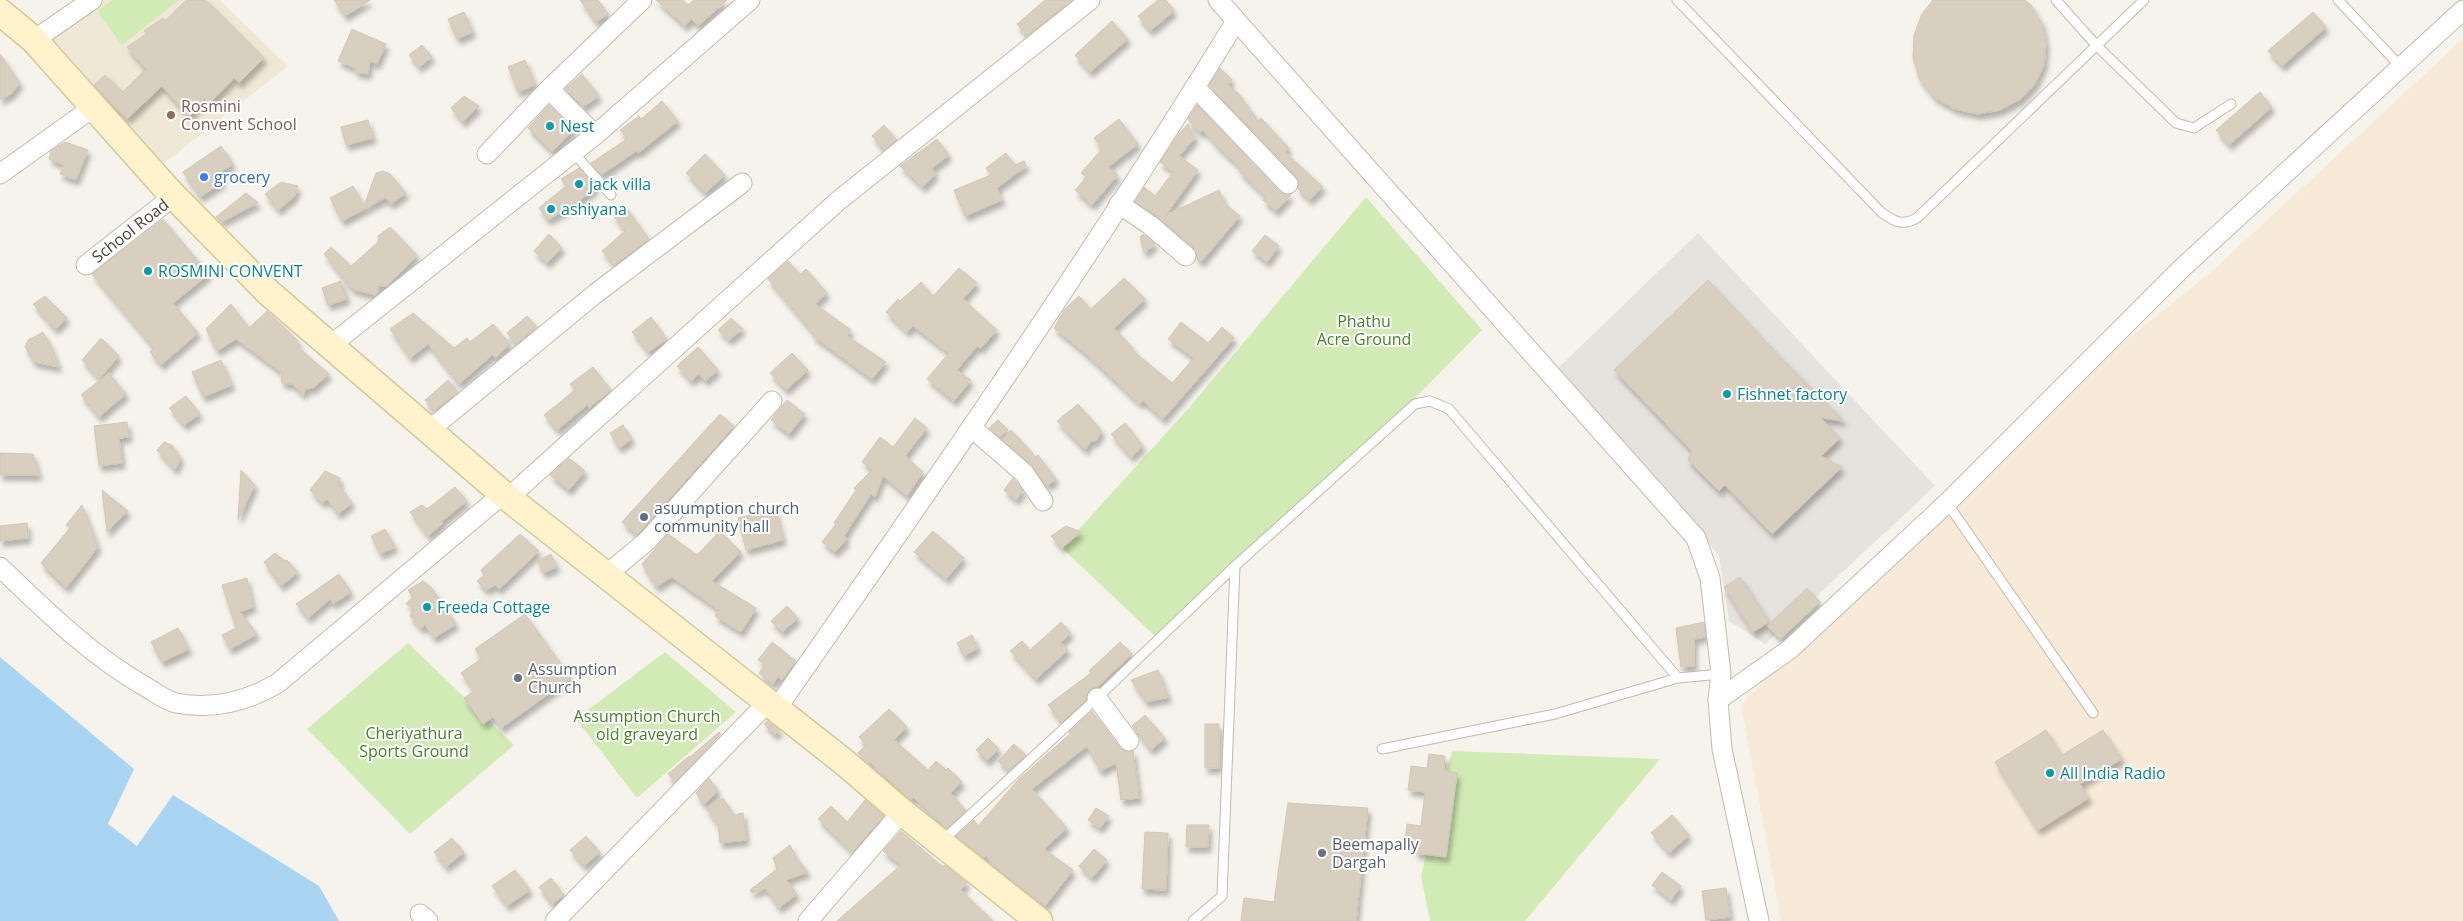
<svg xmlns="http://www.w3.org/2000/svg" width="2463" height="921" viewBox="0 0 2463 921" font-family="'Open Sans',sans-serif">
<style>
.commercial{fill:#f7ead8}
.industrial{fill:#e6e2dd}
.education{fill:#efe8d6}
.green{fill:#d2eab5}
.water{fill:#a9d4f2}
.building{fill:#d8cfc1;stroke:#d3c7b4;filter:url(#shadow)}
.lines{fill:none;stroke-linecap:round;stroke-linejoin:round}
.service-casing{stroke:#c2bbae;stroke-width:11}
.minor-casing{stroke:#c2bbae;stroke-width:21}
.secondary-casing{stroke:#d6c79b;stroke-width:29}
.service{stroke:#fff;stroke-width:9}
.minor{stroke:#fff;stroke-width:19}
.secondary{stroke:#fff3cd;stroke-width:26}
.education-dot{fill:#8d6e63;stroke:#fff;stroke-width:2}
.culture-dot{fill:#0f9aa8;stroke:#fff;stroke-width:2}
.shop-dot{fill:#3f7fe0;stroke:#fff;stroke-width:2}
.service-dot{fill:#5c6f8a;stroke:#fff;stroke-width:2}
.worship-dot{fill:#6b7280;stroke:#fff;stroke-width:2}
.labels{text-anchor:middle;stroke-width:4;stroke-linejoin:round;paint-order:stroke}
.education-label{font-size:16px;fill:#785e54;stroke:#fff;text-anchor:start}
.culture-label{font-size:16px;fill:#0d838f;stroke:#fff;text-anchor:start}
.shop-label{font-size:16px;fill:#366cbe;stroke:#fff;text-anchor:start}
.street-label{font-size:16px;fill:#4b4439;stroke:#fff}
.park-label{font-size:16px;fill:#4a7f2a;stroke:#fff}
.service-label{font-size:16px;fill:#4e5e75;stroke:#fff;text-anchor:start}
.worship-label{font-size:16px;fill:#5b616d;stroke:#fff;text-anchor:start}
</style>
<defs>
<filter id="shadow"><feDropShadow dx="3" dy="5.5" stdDeviation="2.5" flood-color="#0004"/></filter>
</defs>
<rect width="100%" height="100%" fill="#f6f3ec"/>
<path class="commercial" d="M2463 39V921H1781L1741 705 1806 634 2045 405 2210 273Z"/>
<path class="industrial" d="M1698 233 1935 486 1765 644 1729 621 1719 555 1556 370Z"/>
<path class="education" d="M101 0H220L288 66 163 164 42 40Z"/>
<path class="green" d="M113 0H179L122 45 97 11Z
M1366 197 1482 330 1353 461 1156 637 1062 548 1188 409Z
M408 643 514 745 410 834 307 729Z
M665 652 736 712 637 798 576 719Z
M1452 751 1660 759 1525 921H1430L1421 876Z"/>
<path class="water" d="M0 657 134 769 108 824 137 846 173 795 319 886 339 921H0Z"/>
<path class="building" d="M186 0H206L264 58 239 83 234 78 209 104 204 99 189 117 162 86 127 119 94 85 105 75 123 92 146 69 127 47 146 34 144 31 163 18 165 21Z
M334 0H370L345 16Z
M580 0H598L608 14 596 22Z
M656 0H683L688 5 694 0H727L698 26 691 19 685 26Z
M1045 0H1072L1027 36 1017 24Z
M1158 0H1166L1174 11 1150 31 1138 16Z
M1933 0H2025L2031 5 2042 23 2046 44 2044 65 2035 84 2021 99 2000 110 1978 114 1955 109 1935 98 1920 80 1913 58 1914 35 1922 14Z
M464 12 473 32 457 39 448 19Z
M2313 12 2326 27 2282 66 2268 51Z
M1112 21 1128 39 1090 72 1075 55Z
M352 29 386 44 377 64 370 61 368 74 355 72V68L338 61Z
M422 45 432 57 419 67 409 55Z
M0 54 20 83 12 93 0 100Z
M525 60 535 85 518 92 508 67Z
M1220 68 1232 80 1228 85 1239 94 1258 121 1261 118 1289 148 1285 152 1323 187 1310 200 1298 189 1299 182 1296 176 1209 85Z
M582 74 599 96 583 107 565 89Z
M2260 92 2272 107 2229 145 2216 130Z
M464 96 479 106 463 122 451 108Z
M662 101 678 121 638 153 636 151 601 175 591 163 627 139 620 130 639 116 641 119Z
M549 105 574 130 552 152 528 128Z
M1197 105 1280 192 1291 195 1276 211 1263 200 1266 197 1239 171 1241 168 1219 148 1203 130 1200 133 1190 122 1188 119Z
M1119 119 1138 144 1108 167 1118 175 1092 205 1075 190 1087 177 1081 173 1102 149 1094 138Z
M368 120 373 138 346 145 341 127Z
M1188 124 1195 138 1179 156 1198 170 1166 215 1219 190 1225 204 1240 216 1201 262 1197 258 1193 247 1157 216 1135 202 1144 187 1155 196 1173 172 1160 162 1178 135Z
M884 125 897 140 884 150 872 136Z
M937 139 949 155 931 169 936 173 923 187 900 166Z
M65 142 88 150 76 180 60 174 64 165 49 159 51 151Z
M221 146 233 164 217 174 223 182 200 197 183 172Z
M1006 153 1015 165 1024 161 1026 166 997 188 1002 200 965 216 954 190 991 175 986 168Z
M705 154 725 175 705 193 686 173Z
M579 168 596 188 572 206 548 220 539 208 566 186 561 179Z
M383 171 390 174 406 193 391 204 385 198 342 221 330 198 353 186 364 206 376 173Z
M281 182 298 186 294 197 278 210 265 194Z
M246 193 258 203 221 222 216 217Z
M625 206 649 239 614 265 602 251 625 231 613 215Z
M163 219 209 274 173 303 198 333 161 365 150 352 154 348 92 274Z
M390 227 417 255 387 286H378V293L375 295 352 289 324 254 331 247 351 266 378 242V236Z
M549 234 562 248 547 263 534 251Z
M1143 234 1155 244 1144 253 1140 237Z
M1265 235 1279 246 1267 262 1252 251Z
M788 261 800 274 806 269 827 293 815 304 851 330 847 336 886 362 872 379 813 336 814 334 768 279Z
M959 268 977 283 963 299 997 330 980 349 977 346 957 370 971 380 954 401 927 379 949 353 913 326 907 332 886 312 898 299 900 301 921 282 933 296Z
M1124 278 1145 299 1114 328 1134 349 1132 350 1172 383 1194 358 1168 339 1181 322 1208 343 1222 327 1234 338 1163 419 1143 401 1140 404 1085 353 1054 328 1065 309 1079 296 1091 309Z
M1708 280 1781 358 1844 421 1821 418 1840 438 1821 456 1842 467 1772 534 1725 485 1719 491 1688 460 1692 451 1614 370Z
M341 281 347 299 328 305 322 288Z
M45 296 67 318 55 329 33 304Z
M231 304 249 328 267 311 298 341V347L329 374 313 388 305 389 304 395 292 384 282 383 281 372 236 339 217 351 206 329Z
M413 313 454 348 467 338 470 342 493 324 510 344 495 358 492 355 459 384 428 344 410 358 390 329Z
M527 316 537 327 516 344 507 333Z
M651 317 667 339 648 352 632 332Z
M731 318 743 329 729 340 718 330Z
M43 332 51 346 59 367 34 362 25 347 28 340Z
M101 338 119 356 99 379 82 360Z
M698 347 718 370 705 381 699 374 691 381 677 366Z
M792 353 808 370 786 390 770 373Z
M221 360 232 385 203 397 192 372Z
M593 367 611 390 589 408 587 405 557 430 544 415 575 390 570 384Z
M109 373 126 394 99 417 81 395Z
M448 380 458 392 434 411 425 400Z
M186 396 200 414 184 425 169 408Z
M787 400 805 414 789 434 771 420Z
M1078 404 1102 431 1096 441H1091L1085 450 1057 421Z
M720 414 734 426 637 535 622 522Z
M915 418 927 428 905 456 923 472 907 496 883 476 875 497 871 494 844 536 847 540 835 552 822 542 836 524 834 523 856 490 854 488 872 470 862 462 880 437 893 447Z
M998 420 1008 430 1000 437 989 428Z
M127 422 129 437 119 438 122 463 99 466 94 426Z
M1125 423 1143 446 1131 457 1111 434Z
M623 425 632 439 619 448 610 433Z
M1011 430 1036 457 1038 455 1056 479 1047 486 1032 465 1002 440Z
M164 442 172 445 181 458 175 470 157 450Z
M0 453 33 454 39 475H0Z
M569 458 585 471 569 490 550 475Z
M241 470 255 485 238 520Z
M325 471 340 478 339 485 352 503 338 514 327 499 322 503 310 490Z
M1013 478 1023 491 1016 500 1004 490Z
M455 487 467 501 441 522 443 523 428 536 410 512 422 505 427 509Z
M102 490 128 511 107 532Z
M82 505 98 547 66 588 41 563 70 528 66 525Z
M775 509 783 540 746 550 738 518Z
M27 523 28 538 0 541V526Z
M1066 526 1081 532 1062 548 1051 536Z
M385 529 395 547 380 554 371 536Z
M720 531 741 552 712 581 756 608 741 632 715 616 719 610 672 577 656 587 642 564 668 534 697 555Z
M933 531 964 558 946 579 914 552Z
M520 534 539 551 499 589 495 585 486 590 477 581 484 575 481 570Z
M275 553 285 561 287 560 298 572 281 586 264 562Z
M551 554 557 567 543 573 537 561Z
M339 574 351 592 333 604 330 599 308 618 296 604Z
M1740 577 1769 622 1753 632 1724 587Z
M247 578 253 607 240 612 257 634 230 649 222 635 236 628 222 585Z
M423 581 431 587 456 624 434 638 425 625 421 629 410 616 414 610 406 604 413 597 408 590Z
M1807 588 1820 602 1780 639 1767 626Z
M787 606 798 618 782 632 771 621Z
M525 614 571 678 501 728 493 717 483 724 464 698 474 691 461 673 481 659 475 649Z
M1061 622 1071 633 1061 642 1068 650 1036 679 1010 651 1022 641 1030 650Z
M1704 622 1705 637 1694 639V666L1681 667 1676 628Z
M178 628 189 649 162 662 151 642Z
M972 635 978 648 964 656 957 643Z
M772 642 796 661 782 680 778 677 773 684 759 673 765 665 758 660Z
M1120 642 1132 654 1097 687 1090 689 1085 701 1061 722 1048 705 1091 673 1089 671Z
M1158 670 1169 697 1146 702 1131 680Z
M889 709 907 727 894 740 928 770 936 761 946 770 948 768 962 782 951 793 966 811 947 828 913 797 911 800 870 762 869 763 858 753 866 745 859 737Z
M1092 711 1120 748 1125 751H1133L1139 798 1121 800 1116 763 1100 771 1087 746 1032 789 1067 828 1044 849 1073 870 1045 906 999 870 986 856 984 858 956 836 974 820 978 826 1018 780 1070 734 1069 732Z
M1145 715 1165 738 1151 750 1132 726Z
M767 721 780 730 775 735 764 724Z
M1205 724H1219V768H1205Z
M2046 730 2062 755 2103 730 2122 759 2080 784 2089 798 2038 830 1995 762Z
M719 732 721 734 675 782 668 774 689 756 690 757Z
M988 738 999 749 987 761 976 750Z
M1014 744 1026 755 1009 771 998 761Z
M1429 754 1445 756 1444 771 1457 773 1446 857 1415 853 1416 844 1405 842 1407 824 1421 826 1425 792 1408 790 1411 766 1427 768Z
M709 778 718 791 704 805 696 793Z
M723 798 734 815 743 813 746 840 720 843 718 825 706 808Z
M865 800 884 816 852 852 818 819 831 806 847 822Z
M1288 803 1368 808 1356 921H1241L1244 898 1274 902Z
M1096 808 1109 816 1100 828 1088 820Z
M1672 815 1689 835 1669 853 1651 833Z
M1187 825H1209L1208 847H1186Z
M901 831 943 867 945 865 967 883 961 890 993 921H837L901 865 883 851Z
M1145 832 1168 833 1166 890 1142 889Z
M586 836 600 852 584 866 570 850Z
M452 838 464 852 446 867 434 852Z
M790 845 795 856 808 872 786 880 797 894 779 908 765 888 752 893 750 890 777 869 773 858Z
M1094 849 1107 860 1092 878 1079 866Z
M515 870 530 890 507 906 492 886Z
M1662 872 1681 886 1671 900 1652 885Z
M551 878 564 895 552 904 539 887Z
M1726 888 1730 917 1706 920 1702 891Z"/>
<g class="lines">
<defs>
<path id="service" d="M1677 0 1882 213C1895 222 1903 226 1917 218L2144 0
M2056 0 2096 45 2176 123 2194 128 2231 104
M2338 0 2400 66
M573 152 611 195
M1947 503 2093 713
M1382 749 1555 714 1678 678 1721 674
M943 840 1097 698 1235 566 1415 404 1430 401 1449 409 1678 678
M1193 921 1222 896 1235 566"/>
<g id="minor">
<path d="M1218 0 1696 538 1710 578 1721 674 1718 700 1722 749 1759 921"/>
<path d="M34 40 92 0"/>
<path d="M1195 87 1288 184"/>
<path d="M549 89 642 0"/>
<path d="M487 154 549 89 595 135"/>
<path d="M0 174 95 106"/>
<path d="M1119 204 1150 225 1186 256"/>
<path id="s1" d="M86 265 174 196"/>
<path d="M331 345 595 135 750 0"/>
<path d="M972 428 1024 473 1043 501"/>
<path d="M428 431 595 294 742 183"/>
<path d="M508 498 838 201 1090 0"/>
<path d="M0 567C46 611 91 656 146 687 155 692 166 701 176 703 213 710 246 702 278 683L503 494"/>
<path d="M606 575 647 541 772 401"/>
<path d="M1097 698 1129 741"/>
<path d="M1718 700 1790 649 1947 503 2181 269 2463 10"/>
<path d="M777 708C935 482 1092 256 1236 21"/>
<path d="M420 914 428 921"/>
<path d="M555 921 767 703"/>
<path d="M808 921 902 812"/>
</g>
<path id="secondary" d="M0 12 34 40 166 188 269 293 503 494 844 762 902 812 1039 921"/>
</defs>
<use href="#service" class="service-casing"/>
<use href="#minor" class="minor-casing"/>
<use href="#secondary" class="secondary-casing"/>
<use href="#service" class="service"/>
<use href="#minor" class="minor"/>
<use href="#secondary" class="secondary"/>
</g>
<circle class="education-dot" cx="171" cy="115" r="5"/>
<g class="culture-dot">
<circle cx="550" cy="126" r="5"/>
<circle cx="579" cy="184" r="5"/>
<circle cx="551" cy="209" r="5"/>
<circle cx="148" cy="271" r="5"/>
<circle cx="1727" cy="394" r="5"/>
<circle cx="427" cy="607" r="5"/>
<circle cx="2050" cy="773" r="5"/>
</g>
<circle class="shop-dot" cx="204" cy="177" r="5"/>
<circle class="service-dot" cx="644" cy="517" r="5"/>
<g class="worship-dot">
<circle cx="518" cy="678" r="5"/>
<circle cx="1322" cy="853" r="5"/>
</g>
<g class="labels">
<g class="education-label">
<text x="181" y="112">Rosmini<tspan x="181" dy="18">Convent School</tspan></text>
</g>
<g class="culture-label">
<text x="560" y="132">Nest</text>
<text x="589" y="190">jack villa</text>
<text x="561" y="215">ashiyana</text>
<text x="158" y="277">ROSMINI CONVENT</text>
<text x="1737" y="400">Fishnet factory</text>
<text x="437" y="613">Freeda Cottage</text>
<text x="2060" y="779">All India Radio</text>
</g>
<g class="shop-label">
<text x="214" y="183">grocery</text>
</g>
<g class="street-label">
<text dy="6" stroke="none"><textPath href="#s1" startOffset="56">School Road</textPath></text>
</g>
<g class="park-label">
<text x="1364" y="327">Phathu<tspan x="1364" dy="18">Acre Ground</tspan></text>
<text x="647" y="722">Assumption Church<tspan x="647" dy="18">old graveyard</tspan></text>
<text x="414" y="739">Cheriyathura<tspan x="414" dy="18">Sports Ground</tspan></text>
</g>
<g class="service-label">
<text x="654" y="514">asuumption church<tspan x="654" dy="18">community hall</tspan></text>
</g>
<g class="worship-label">
<text x="528" y="675">Assumption<tspan x="528" dy="18">Church</tspan></text>
<text x="1332" y="850">Beemapally<tspan x="1332" dy="18">Dargah</tspan></text>
</g>
</g>
</svg>
